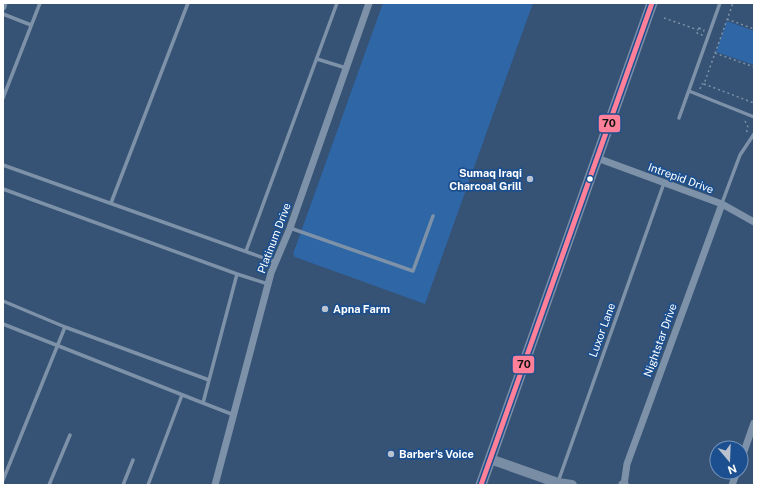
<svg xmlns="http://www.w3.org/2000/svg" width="757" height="488" viewBox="0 0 757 488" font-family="'Public Sans',sans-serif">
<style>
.green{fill:#2f66a5}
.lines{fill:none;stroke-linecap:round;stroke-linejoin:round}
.path{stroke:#7d92a8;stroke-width:1.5;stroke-dasharray:2 3;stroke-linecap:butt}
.lane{stroke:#7d92a8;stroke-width:3.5}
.street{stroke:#7d92a8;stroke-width:7}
.secondary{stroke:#798da4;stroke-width:10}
.primary{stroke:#7d8ea7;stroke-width:11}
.bus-1-casing{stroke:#1b4f8f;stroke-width:8}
.bus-1{stroke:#ff8098;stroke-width:5}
.poi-dot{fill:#b9c2ce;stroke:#1b4f8f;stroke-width:1.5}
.bus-dot{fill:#fff;stroke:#1b4f8f;stroke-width:1.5}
.labels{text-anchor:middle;stroke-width:3.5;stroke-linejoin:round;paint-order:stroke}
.poi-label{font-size:11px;font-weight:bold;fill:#fff;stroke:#1b4f8f;text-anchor:start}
.street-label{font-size:11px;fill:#fff;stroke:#1b4f8f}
.line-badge{stroke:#1b4f8f;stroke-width:1.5}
.pale-badge-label{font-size:11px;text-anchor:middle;font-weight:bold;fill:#111}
</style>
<rect width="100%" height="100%" fill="#365274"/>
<path class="green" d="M383 3H533L425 304 295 257 293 254Z
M727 21 754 31V65L716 52Z"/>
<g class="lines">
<path class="path" d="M664 18 698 30
M727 19 754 29
M699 28 704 30 702 35 697 33Z
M715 53 754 67
M704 84 754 103
M700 89 702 84H704L733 3
M745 121 748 127 746 134"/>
<path class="lane" d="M3 14 31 25
M317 59 346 68
M689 91 754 117
M3 98 40 3
M679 118 720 3
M3 165 275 262
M3 189 237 274
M111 203 188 3
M722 203 740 155 754 134
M290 228 413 271 433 216
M246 251 337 3
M3 301 65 327 209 380
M3 324 203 403
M234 415 203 403 237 274 268 284
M3 480 65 327
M558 482 664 183
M49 485 70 435
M123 485 133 460
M148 485 182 395"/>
<path class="street" d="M3 7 4 3
M597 158 722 204 754 222
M741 460 754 423
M215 485 271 273 290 228 369 3
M624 485 627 464 722 204
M732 485 737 472"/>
<path class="secondary" d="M490 459 558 483 572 485
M623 485H624"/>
<path class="primary" d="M481 485 652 3"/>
<defs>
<path id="bus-1" d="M481 485 652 3"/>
</defs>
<use href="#bus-1" class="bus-1-casing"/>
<use href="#bus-1" class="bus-1"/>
</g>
<g class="poi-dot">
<circle cx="530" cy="179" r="4"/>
<circle cx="325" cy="309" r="4"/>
<circle cx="391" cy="454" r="4"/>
</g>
<circle class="bus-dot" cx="590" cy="179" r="3.5"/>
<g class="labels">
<g class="poi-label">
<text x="522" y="177" text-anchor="end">Sumaq Iraqi<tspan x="522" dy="13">Charcoal Grill</tspan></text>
<text x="333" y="313">Apna Farm</text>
<text x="399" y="458">Barber's Voice</text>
</g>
<g class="street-label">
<text transform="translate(681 178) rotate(20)" y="4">Intrepid Drive</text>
<text transform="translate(274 238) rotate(-69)" y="4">Platinum Drive</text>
<text transform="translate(602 330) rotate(-70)" y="4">Luxor Lane</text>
<text transform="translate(660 340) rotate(-70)" y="4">Nightstar Drive</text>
</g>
</g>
<g class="line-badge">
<rect x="598" y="114" width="23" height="19" rx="4" fill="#ff8098"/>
<rect x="512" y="355" width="23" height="19" rx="4" fill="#ff8098"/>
</g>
<g class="pale-badge-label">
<text x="609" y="127">70</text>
<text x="524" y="368">70</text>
</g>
<rect width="757" height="488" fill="none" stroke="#ffffff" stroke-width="8"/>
<g transform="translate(729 460) rotate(161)"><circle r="19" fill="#1b4f8f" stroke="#7695bc"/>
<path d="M0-3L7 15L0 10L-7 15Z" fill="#b9c2ce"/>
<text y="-6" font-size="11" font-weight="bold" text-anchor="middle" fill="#ffffff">N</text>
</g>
</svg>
